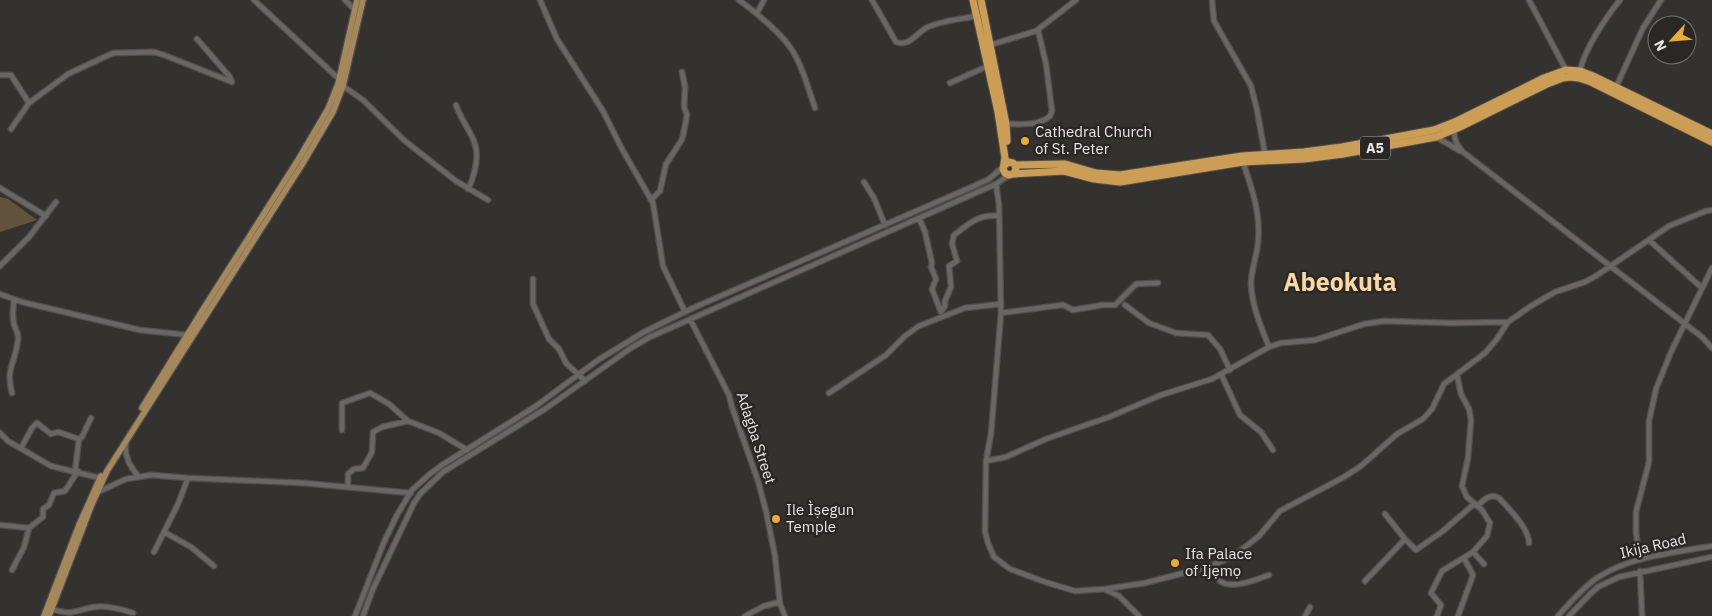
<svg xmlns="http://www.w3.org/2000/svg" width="1712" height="616" viewBox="0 0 1712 616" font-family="'IBM Plex Sans',sans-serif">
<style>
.green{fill:#62533c}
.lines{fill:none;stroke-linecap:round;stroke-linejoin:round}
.minor-casing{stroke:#514f4d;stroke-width:7}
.major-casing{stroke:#514f4d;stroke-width:8}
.highway-casing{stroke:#514f4d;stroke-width:9}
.minor{stroke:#696763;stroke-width:4.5}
.major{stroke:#a4885b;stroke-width:5.5}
.highway{stroke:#cc9e55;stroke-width:7}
.poi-dot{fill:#eaaa38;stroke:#2a2825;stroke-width:2}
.labels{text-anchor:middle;stroke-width:5;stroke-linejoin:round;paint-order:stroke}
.shield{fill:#2a2825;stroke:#afaeab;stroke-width:1}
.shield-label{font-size:14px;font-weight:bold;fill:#e8e7e5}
.poi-label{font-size:15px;fill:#e8e7e5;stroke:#2a2825;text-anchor:start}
.street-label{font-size:15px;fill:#e8e7e5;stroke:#2a2825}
.town-label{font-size:25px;font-weight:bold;fill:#fbd7a1;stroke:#2a2825}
</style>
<rect width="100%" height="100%" fill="#34322f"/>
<path class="green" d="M0 197 8 199 37 220 0 232Z"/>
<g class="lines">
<defs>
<path id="minor" d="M254 0 339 79
M345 0 354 9
M540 0 557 39 603 111 622 149 653 203 663 266 685 312
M739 0C755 12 778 30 790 47 802 64 808 88 815 108
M872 0 896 42C909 47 916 34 926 28 939 21 962 19 976 16
M1212 0 1214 21 1251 86 1257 110 1265 154
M1529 0 1566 70
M757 13 764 0
M990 45 1036 31 1076 0
M1580 71C1584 50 1606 17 1620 0
M0 75H11L29 103
M950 83 988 66
M343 86 363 100 405 141 456 181 488 200
M1616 87 1643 28 1661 0
M456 105C465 131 482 139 475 169 473 176 472 183 468 189
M1006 124C1021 124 1039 126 1050 116L1052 111 1046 64 1038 30
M11 129 29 103 68 74 113 53 154 52 164 55 232 82 230 77 197 39
M1455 129C1453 139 1457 145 1463 152L1702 337 1712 348
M1436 137 1460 151
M1243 162C1252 189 1261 214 1258 242 1257 256 1251 270 1251 284 1252 306 1261 327 1269 347
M864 182 874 198 885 225
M996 184 999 205 1001 313 991 434 986 461 985 532 988 543 994 557 1010 569 1045 582 1075 591 1105 589 1145 583 1211 566 1229 558 1240 551 1259 536 1280 511 1344 477 1361 466 1397 434 1423 419 1432 409 1444 384 1485 353 1497 339 1508 322 1531 306 1555 292 1585 282 1596 276 1669 226 1706 211 1712 210
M0 188 46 216
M651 200 660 191 666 164 681 141 683 136 687 115 684 107 685 87 682 72
M919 218 925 232 932 263 931 267 936 279 932 289 941 312
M1649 240 1702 288
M0 266 29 237 56 202
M533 279V304L549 339 559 349 566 363 585 381
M0 294 22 302 140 330 188 335
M1125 305 1149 323 1176 333 1208 335 1220 349 1230 370
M941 312 945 306V301L951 287 949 266 957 261 952 244 954 235C970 223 978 214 999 216
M1001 313 1063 305 1073 310 1102 305H1115L1136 284 1158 283
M690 319 729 395 732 407 758 481 766 511 775 556 780 604 785 616
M1221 374 1240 415 1261 432 1273 450
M12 393C5 368 16 362 18 339 19 333 15 329 14 324 12 316 13 308 14 300
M829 393 886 355 905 336 919 326 965 308 1001 304
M342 430V403L370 393 389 404 408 421 439 433 467 450
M0 433 8 441 51 466 100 478
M126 443C124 457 130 466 138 476
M21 448 32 428 37 423 51 434 58 432 79 439
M986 461 1006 457 1046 439 1109 417 1161 395 1212 379 1269 347 1281 343 1315 340 1364 324 1384 321 1452 323 1508 322
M75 471 79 439 82 437 91 418
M348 487V474L354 469 363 468 372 452 373 432 382 427 408 421
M98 492 126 479 151 475 188 478 303 483 411 493
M1477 506C1484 500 1489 493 1499 498 1508 508 1529 528 1529 543
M1385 514 1405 539 1416 550 1443 531 1474 504
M0 525 29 528 43 517V509L49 505 54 493 65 491 78 471
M164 532 191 547 214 566
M154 552 178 504 188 478
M1473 552 1484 564
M1640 560 1636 533V512L1649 462V421L1656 389 1671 352 1712 268
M1211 566C1214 570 1216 576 1219 580 1230 591 1258 579 1269 575
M12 570 24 547 29 528
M1640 571 1642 616
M1365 581 1405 539
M1106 590 1119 596 1139 616
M51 609C76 616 71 611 94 607 107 605 121 609 133 613
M355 616 384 542 397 515 412 490 431 473 442 465 536 406 598 360 644 332 693 308 974 186 989 179 1003 167
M363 616 373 589 414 503 420 494 443 472 545 409 631 348 650 337 996 184 1009 175
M745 616 764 606 780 602
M1305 616 1310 607
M1437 616 1441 605 1431 593 1442 571 1473 552 1487 536 1490 523 1482 510 1467 497 1462 486 1468 458 1471 420 1469 409 1461 394 1457 375
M1458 616 1473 575 1464 558
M1558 616C1570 603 1582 588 1597 578 1630 556 1674 553 1712 546
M1569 616 1590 594 1598 587 1619 577 1712 557"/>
<path id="major" d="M142 408 202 311 298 160 328 109 338 84 357 0
M44 616 79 525 101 476
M49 616 92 504 107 471 303 163 333 112 343 86 363 0"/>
<path id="highway" d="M973 0 998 112 1005 158 1003 169 1005 173 1009 175C1016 174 1018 168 1013 163L1008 162 1004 166
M981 0 1006 124 1007 141
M1015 165 1065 164 1096 173 1120 175 1242 156 1304 152 1342 147 1434 130 1457 121 1544 78 1566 70 1580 71 1593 76 1712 134
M1013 174 1064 171 1094 179 1120 182 1243 162 1304 159 1343 154 1436 137 1460 127 1547 84 1563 78 1570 77 1579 78 1591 82 1712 142"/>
</defs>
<use href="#minor" class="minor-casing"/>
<use href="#major" class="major-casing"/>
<use href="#highway" class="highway-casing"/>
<use href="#minor" class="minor"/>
<use href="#major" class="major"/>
<use href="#highway" class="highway"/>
</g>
<g class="poi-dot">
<circle cx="1025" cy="141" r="5"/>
<circle cx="776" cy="519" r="5"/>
<circle cx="1175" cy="563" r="5"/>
</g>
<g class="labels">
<rect class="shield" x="1360" y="136.5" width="30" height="23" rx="4"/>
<g class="shield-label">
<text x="1375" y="153">A5</text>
</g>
<g class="poi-label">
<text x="1035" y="137">Cathedral Church<tspan x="1035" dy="17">of St. Peter</tspan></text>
<text x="786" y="515">Ile Ìṣegun<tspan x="786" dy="17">Temple</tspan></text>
<text x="1185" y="559">Ifa Palace<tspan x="1185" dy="17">of Ijẹmọ</tspan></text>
</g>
<g class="street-label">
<text transform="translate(756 438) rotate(72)" y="5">Adagba Street</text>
<text transform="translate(1653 546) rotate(-13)" y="5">Ikija Road</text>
</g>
<g class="town-label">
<text x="1340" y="291">Abeokuta</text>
</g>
</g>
<g transform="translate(1672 40) rotate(244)"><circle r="24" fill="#2a2825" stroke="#767472"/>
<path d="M0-4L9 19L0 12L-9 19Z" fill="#eaaa38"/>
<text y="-8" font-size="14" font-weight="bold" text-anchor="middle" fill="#e8e7e5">N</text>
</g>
</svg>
